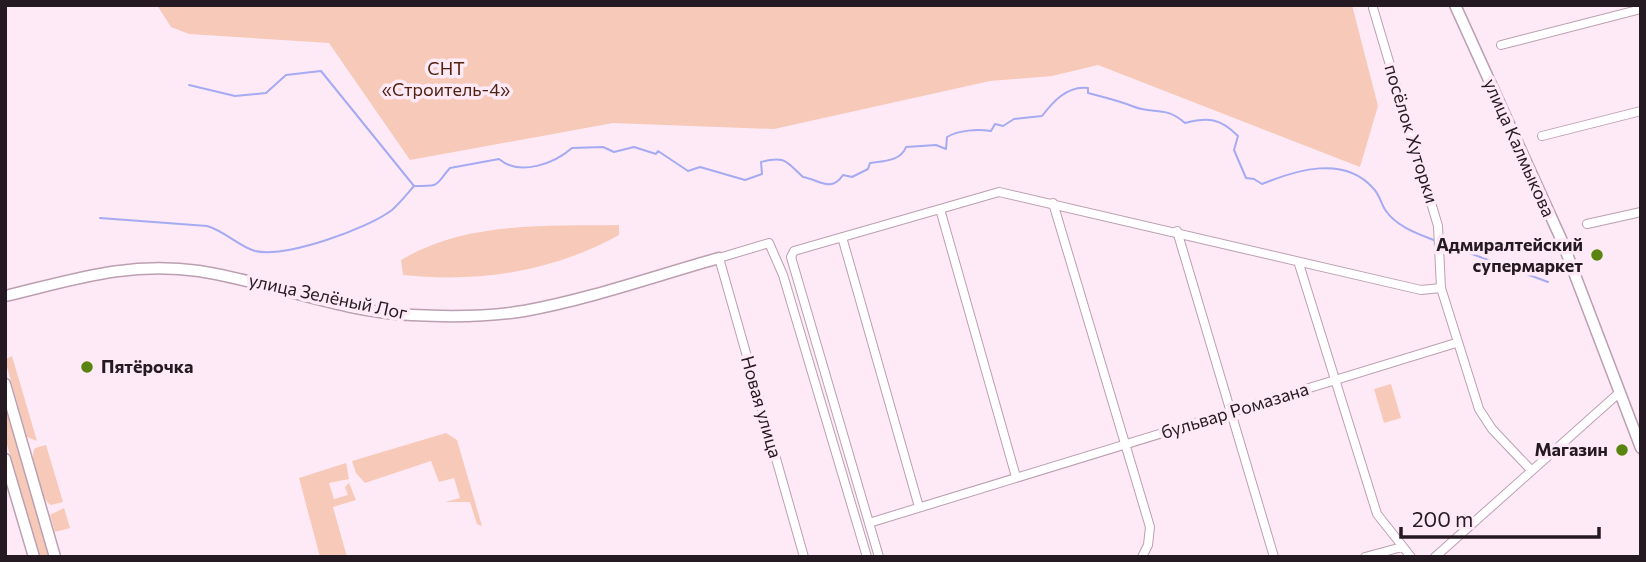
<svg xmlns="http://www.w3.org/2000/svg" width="1646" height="562" viewBox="0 0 1646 562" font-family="Commissioner,sans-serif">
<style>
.green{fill:#f7c9b9}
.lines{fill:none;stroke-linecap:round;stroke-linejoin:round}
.stream{stroke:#a5aaf2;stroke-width:2}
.street-casing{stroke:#bc9fb1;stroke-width:10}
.secondary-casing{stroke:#bc9fb1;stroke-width:13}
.street{stroke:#fff;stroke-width:8}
.secondary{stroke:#fff;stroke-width:10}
.poi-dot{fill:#59840f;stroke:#fdeaf6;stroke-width:2.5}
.labels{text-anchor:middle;stroke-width:7;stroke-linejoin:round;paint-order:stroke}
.park-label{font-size:18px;fill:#53210f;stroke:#fdeaf6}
.street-label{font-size:18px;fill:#251a21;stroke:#fdeaf6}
.poi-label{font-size:18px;font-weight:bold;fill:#251a21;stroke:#fdeaf6;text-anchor:end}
</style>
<rect width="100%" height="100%" fill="#fdeaf6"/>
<path class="green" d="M157 5H1352L1378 106 1360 167 1098 65 1052 76 990 81 774 129 613 123 410 160 329 43 189 34 171 27Z
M619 225V235C552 272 478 283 403 275L401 260C466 221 546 226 619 225Z
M12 356 37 441 27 437 5 360Z
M1391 384 1401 418 1384 423 1374 389Z
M5 404 50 557H40L5 438Z
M446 433 457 440 482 526 477 524 470 502H445L460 498 454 478 439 482 431 461 365 483 356 473 352 461Z
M46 445 63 502 51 505C40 499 28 459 35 448Z
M346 463 349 479 329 483 334 499 348 495 345 487 349 483 356 500 333 507 347 557H320L299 478Z
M64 508 70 528 55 532 50 515Z"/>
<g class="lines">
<path class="stream" d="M189 85 235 96 266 93 286 75 321 71 414 186
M100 218 207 226C225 231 238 246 255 251 286 258 367 229 392 210 400 203 407 194 414 186 442 186 434 186 450 168L499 159C520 177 555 163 572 148L603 147 614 152 634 147 656 154 658 151 688 171 700 167 745 180 762 174 761 162C787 155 787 163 803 177 820 180 831 193 843 175L852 177 868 169 870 163C884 161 901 161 906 147L936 145 946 149 947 137C959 130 977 129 991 131L995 124 1003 126 1014 119 1042 116C1052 103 1067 85 1088 88V93C1103 97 1117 100 1132 106 1153 115 1165 105 1185 123 1208 117 1220 118 1238 136L1234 150 1246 178 1254 179 1262 184C1296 170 1344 155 1373 188 1380 195 1381 204 1386 211 1397 227 1419 234 1436 241
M1442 243 1548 282"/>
<defs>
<path id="street" d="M1373 8 1438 226 1441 288 1479 409 1492 429 1531 470
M1501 45 1641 9
M1542 136 1641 111
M1053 203 1150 527 1148 545 1142 557
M940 209 1016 477
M1587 224 1641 212
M1177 231 1274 557
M842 237 919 507
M1299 264 1377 514 1411 557
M869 523 1456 343
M804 557 719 258 769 243 783 275 867 557
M879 557 791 257 794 251 999 192 1421 290 1441 288
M1365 557 1402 547
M1435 557 1620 392"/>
<path id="secondary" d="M1455 5 1562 241 1641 448
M5 296C73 280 127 261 199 271 270 282 340 312 412 315 449 317 487 317 524 311 590 299 655 276 719 258
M5 384 55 557
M5 459 34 557"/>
</defs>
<use href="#street" class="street-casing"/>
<use href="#secondary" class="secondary-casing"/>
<use href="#street" class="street"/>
<use href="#secondary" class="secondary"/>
</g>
<g class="poi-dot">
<circle cx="1597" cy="255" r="7"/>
<circle cx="87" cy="367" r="7"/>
<circle cx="1622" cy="450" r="7"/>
</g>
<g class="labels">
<g class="park-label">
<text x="446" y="75">СНТ<tspan x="446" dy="21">«Строитель-4»</tspan></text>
</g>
<g class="street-label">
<text transform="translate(1411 134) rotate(73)" y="6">посёлок Хуторки</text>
<text transform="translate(1519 148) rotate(66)" y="6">улица Калмыкова</text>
<text transform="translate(328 297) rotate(12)" y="6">улица Зелёный Лог</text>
<text transform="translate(761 407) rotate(74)" y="6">Новая улица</text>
<text transform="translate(1235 411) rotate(-17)" y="6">бульвар Ромазана</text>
</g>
<g class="poi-label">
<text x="1583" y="251">Адмиралтейский<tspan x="1583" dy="21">супермаркет</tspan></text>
<text x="101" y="373" text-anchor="start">Пятёрочка</text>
<text x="1608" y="456">Магазин</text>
</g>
</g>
<rect width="1646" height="562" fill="none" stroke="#251a21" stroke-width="14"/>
<path d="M1401 527v10h198v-10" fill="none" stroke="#251a21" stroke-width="3.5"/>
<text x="1412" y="527" font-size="21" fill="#251a21" stroke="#fdeaf6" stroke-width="5" paint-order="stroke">200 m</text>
</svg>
